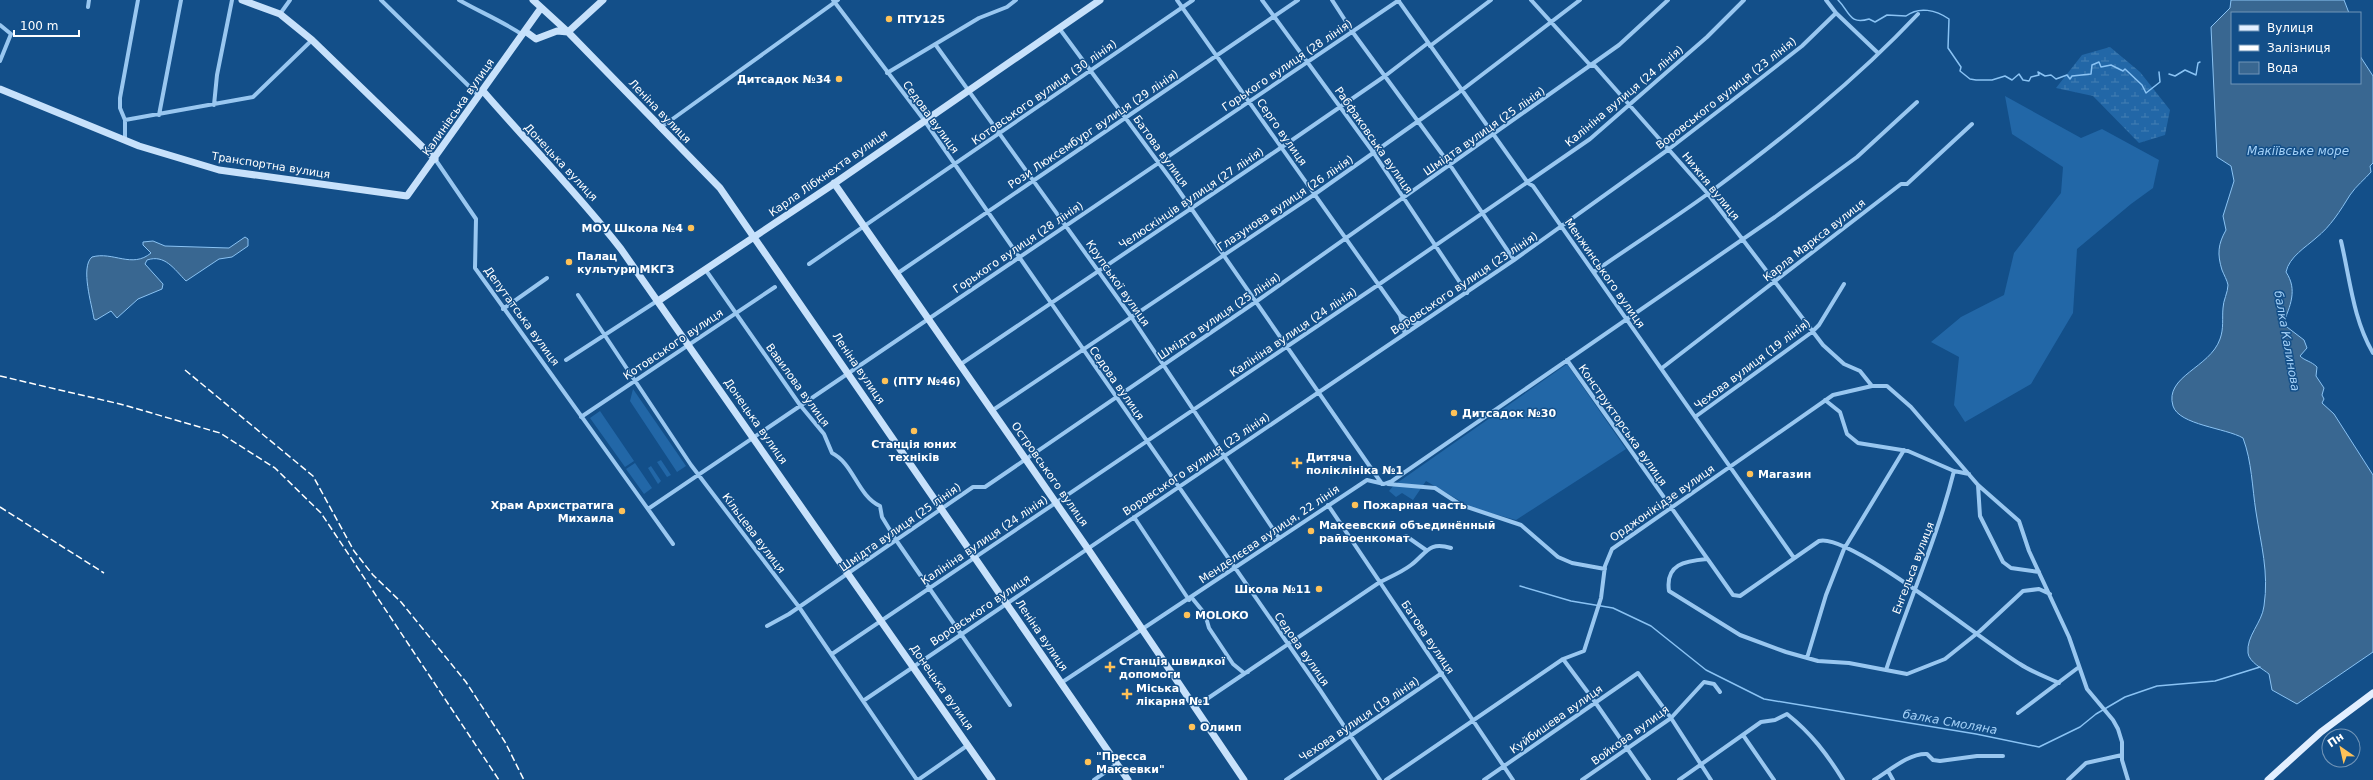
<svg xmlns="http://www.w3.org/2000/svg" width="2373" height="780" viewBox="0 0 2373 780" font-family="'DejaVu Sans',sans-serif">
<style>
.grass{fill:#2267a7}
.wetland{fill:url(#wetland-marsh)}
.water{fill:#396791;stroke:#8ac3f4}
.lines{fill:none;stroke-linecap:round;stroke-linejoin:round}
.stream{stroke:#8ac3f4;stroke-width:1.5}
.street{stroke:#99c7f0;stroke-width:4}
.secondary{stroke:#c7e1fb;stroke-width:7}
.primary{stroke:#e2efff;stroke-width:7}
.rail{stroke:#fff;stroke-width:1.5;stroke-dasharray:7 3;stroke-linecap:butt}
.poi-dot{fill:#ffc258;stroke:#134f89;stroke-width:1.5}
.labels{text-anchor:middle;stroke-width:3;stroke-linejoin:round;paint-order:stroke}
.poi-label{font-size:11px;font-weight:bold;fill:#fff;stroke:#134f89;text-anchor:start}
.street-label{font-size:11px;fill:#fff;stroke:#134f89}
.water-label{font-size:12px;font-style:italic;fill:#a4d1f8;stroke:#134f89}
</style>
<defs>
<pattern id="wetland-marsh" width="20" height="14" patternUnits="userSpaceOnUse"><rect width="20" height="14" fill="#2267a7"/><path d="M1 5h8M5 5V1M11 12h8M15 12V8" fill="none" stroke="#437eb4"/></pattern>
</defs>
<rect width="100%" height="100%" fill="#134f89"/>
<path class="grass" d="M2005 96 2081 138 2102 129 2159 160 2153 188 2131 204 2077 249 2073 313 2031 384 1965 422 1954 405 1959 357 1931 342 1961 317 2004 295 2014 253 2061 193 2063 167 2012 134Z
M1567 364 1626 449 1516 520 1472 508 1426 481 1413 500 1402 493 1396 497 1389 491 1394 485Z
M633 389 686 466 677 472 630 401Z
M600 411 634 461 625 467 590 418Z
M661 460 671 475 667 477 657 462Z
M635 463 652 488 644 494 626 469Z
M651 466 661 481 658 484 648 468Z"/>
<path class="wetland" d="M2110 47 2140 72 2170 110 2165 135 2139 143 2093 96 2056 88 2082 55Z"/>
<path class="water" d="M2231 0H2344L2349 13H2232V83H2360V56L2373 76V163L2370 166 2371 172C2365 179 2356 186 2350 195 2340 211 2331 226 2316 238 2306 247 2289 257 2286 272 2298 290 2290 306 2283 324L2304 340 2307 348 2300 356C2305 361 2311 361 2317 367L2316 376 2324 388 2322 395 2324 399 2322 403 2334 414 2373 475V652L2297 704 2272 690 2269 674C2263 669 2249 662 2248 653 2246 636 2262 623 2264 606 2269 572 2261 545 2256 512 2252 487 2252 462 2243 438 2226 428 2179 425 2173 406 2164 376 2210 368 2220 339 2224 328 2222 319 2223 308 2223 301 2228 292 2228 285 2227 280 2224 275 2222 270 2217 254 2218 244 2226 230L2223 216 2234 181 2231 166 2217 157 2211 27 2230 8Z
M245 237 248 239V246L232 257 219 259 186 281C174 269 165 254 147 260L145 264 163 284 162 289 138 299 117 318 111 311 96 320 94 319C92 305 80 267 92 257 113 251 132 269 151 253L143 245V242L153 241 165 246 229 248Z"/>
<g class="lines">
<path class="stream" d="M1838 0C1850 12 1849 25 1869 19L1875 22 1887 15 1906 16C1919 6 1936 10 1949 19L1948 48 1961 67 1960 71 1970 79 1976 80H1992L2005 76 2012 80 2019 74 2023 80 2029 81 2031 77 2039 75 2038 72 2045 76 2051 75 2056 79 2067 75 2070 79 2072 76 2091 74 2092 65 2099 62 2101 67 2111 65 2123 71 2125 69 2142 85 2146 93 2160 82 2159 72
M2169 74 2175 76 2185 70 2196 75 2198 63 2200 62
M1520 586 1571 601 1613 608 1651 626 1706 670 1764 699 1976 734 2039 747 2080 727 2096 714 2125 697 2157 686 2215 681 2260 667"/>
<path class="street" d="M381 0 479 96
M459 0C480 12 502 21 523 35
M833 0 924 120 1320 690 1380 780
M1177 0 1400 315 1413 323H1420
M1262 0 1373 152 1467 293
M1332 0 1354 34 1450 165 1514 260
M1398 0 1528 183 1533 186 1794 558
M1531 0 1591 66H1595L1708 194 1823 345 1844 364 1860 371 1872 386
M1826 0 1836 13 1878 53
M88 7 89 0
M280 14 290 0
M0 25 11 34 0 61
M1059 28 1175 185 1382 484
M935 44 1132 318 1279 538
M1430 46 1491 0
M887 73 979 18 1007 7 1016 0
M214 105 217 75 232 0
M159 115 181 0
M125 120 253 97 312 40
M660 128 838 0
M125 140V120L120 108V98L138 0
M435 159 476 219 475 268 673 544
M2341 241C2350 279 2353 319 2373 353
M809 264 1193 0
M705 269 800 405 824 434 832 453C854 464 857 495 880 506L882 517 896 540 1010 705
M1594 272C1632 245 1672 220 1709 193 1783 138 1855 81 1918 14
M898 273 1298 0
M578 295 691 465 799 607 917 780
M503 309 547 278
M1400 315 1405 334
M566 360 657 301
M1567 360 1733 595 1740 596 1819 541C1849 532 1986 644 2020 664 2032 672 2046 677 2059 683
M961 364 1282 147 1385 76 1428 43
M1662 368 1901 184H1907L1972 124
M1825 400 1840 412 1847 434 1858 443 1908 451 1954 471 1969 474
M993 410 1315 194 1458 93 1580 0
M581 417 775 287
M1695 417 1812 332 1819 325 1844 284
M1388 484 1435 488 1461 505 1521 525 1558 557 1572 563 1605 569
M1978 485 1980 516 2003 562 2011 568 2039 572
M1328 505 1513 780
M648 509 1399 0
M1134 517 1189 600
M1406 536 1426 550
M1707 559C1685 561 1665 564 1669 591L1740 635 1786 652 1818 661 1849 663 1907 674 1945 659 1980 631 2023 591 2039 589 2050 594
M1192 598 1205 614 1209 628 1233 664 1244 673 1248 672
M767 626 789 614 973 487H985L1010 470 1257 301 1619 45 1668 0
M832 654 1378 285 1590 139 1707 37 1744 0
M1807 658 1826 595 1844 549 1904 450
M1563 659 1595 702 1649 780
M1886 670C1908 603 1937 539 1954 471
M1061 683 1367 480 1384 484 1392 481 1775 217 1857 157 1917 102
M863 701 1514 260 1669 149 1756 82 1802 46 1836 13
M1195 707 1380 582C1390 577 1402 572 1411 565 1427 553 1428 541 1451 548
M2018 713 2079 667
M1743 735 1774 780
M1888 771 1893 780
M918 780 968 745
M1094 780 1117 764
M1286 780 1442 673
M1386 780 1563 659 1584 651 1601 598 1605 566 1612 549 1833 395 1872 386H1887L1911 407 1978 485 2019 521 2029 551 2069 637 2087 689 2113 720 2118 729 2122 742V760L2128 780
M1484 780 1638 673 1671 718 1711 780
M1582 780 1671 718 1704 682 1714 684 1720 692
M1679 780 1761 722 1775 720 1787 714C1811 733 1827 754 1843 780
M1874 780C1889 771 1909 753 1927 754L1933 760 1940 761 1977 756H2003
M2068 780 2086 763 2122 755"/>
<path class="secondary" d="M242 0 280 14 312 40 435 159
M533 0 568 32 720 188 1128 780
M525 31 536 39 557 31 568 32 603 0
M0 89 139 146 219 170 407 196 541 8
M483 91C529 144 578 194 621 249L992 780
M834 183 1088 549 1244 780
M658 301 832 185 1100 0"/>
<path class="primary" d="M2268 780 2321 732 2373 693"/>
<path class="rail" d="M185 370 313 476 354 551 373 575 401 602 466 682 505 742 524 780
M0 376 124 405 220 433 275 468 321 513 499 780
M0 507 104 573"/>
</g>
<g class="poi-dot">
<circle cx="889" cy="19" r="4"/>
<circle cx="839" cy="79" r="4"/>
<circle cx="691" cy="228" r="4"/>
<circle cx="569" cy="262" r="4"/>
<circle cx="885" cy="381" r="4"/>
<circle cx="1454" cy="413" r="4"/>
<circle cx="914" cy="431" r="4"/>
<path d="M1295 457h4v4h4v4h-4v4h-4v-4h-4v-4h4z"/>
<circle cx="1750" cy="474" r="4"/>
<circle cx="1355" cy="505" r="4"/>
<circle cx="622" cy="511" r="4"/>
<circle cx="1311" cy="531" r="4"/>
<circle cx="1319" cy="589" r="4"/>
<circle cx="1187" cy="615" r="4"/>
<path d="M1108 661h4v4h4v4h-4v4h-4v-4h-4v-4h4z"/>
<path d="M1125 688h4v4h4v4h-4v4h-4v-4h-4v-4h4z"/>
<circle cx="1192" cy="727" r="4"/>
<circle cx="1088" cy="762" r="4"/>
</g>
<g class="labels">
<g class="poi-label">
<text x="897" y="23">ПТУ125</text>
<text x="831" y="83" text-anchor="end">Дитсадок №34</text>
<text x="683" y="232" text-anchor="end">МОУ Школа №4</text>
<text x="577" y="260">Палац<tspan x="577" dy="13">культури МКГЗ</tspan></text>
<text x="893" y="385">(ПТУ №46)</text>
<text x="1462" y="417">Дитсадок №30</text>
<text x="914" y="448" text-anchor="middle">Станція юних<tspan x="914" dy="13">техніків</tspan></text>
<text x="1306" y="461">Дитяча<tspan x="1306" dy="13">поліклініка №1</tspan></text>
<text x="1758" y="478">Магазин</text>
<text x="614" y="509" text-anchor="end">Храм Архистратига<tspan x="614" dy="13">Михаила</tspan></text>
<text x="1363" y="509">Пожарная часть</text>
<text x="1319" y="529">Макеевский объединённый<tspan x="1319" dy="13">райвоенкомат</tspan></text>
<text x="1311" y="593" text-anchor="end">Школа №11</text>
<text x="1195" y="619">MOLOKO</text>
<text x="1119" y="665">Станція швидкої<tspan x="1119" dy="13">допомоги</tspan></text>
<text x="1136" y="692">Міська<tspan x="1136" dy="13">лікарня №1</tspan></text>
<text x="1200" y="731">Олимп</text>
<text x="1096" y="760">"Пресса<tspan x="1096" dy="13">Макеевки"</tspan></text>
</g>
<g class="street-label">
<text transform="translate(1287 65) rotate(-34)" y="4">Горького вулиця (28 лiнiя)</text>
<text transform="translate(1044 92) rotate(-35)" y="4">Котовського вулиця (30 лiнiя)</text>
<text transform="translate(1726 93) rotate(-38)" y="4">Воровського вулиця (23 лiнiя)</text>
<text transform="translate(1624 96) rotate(-40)" y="4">Калініна вулиця (24 лiнiя)</text>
<text transform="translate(458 107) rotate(-55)" y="4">Калинівська вулиця</text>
<text transform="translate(660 111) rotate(46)" y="4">Леніна вулиця</text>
<text transform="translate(931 117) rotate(54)" y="4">Седова вулиця</text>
<text transform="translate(1093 129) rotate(-34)" y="4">Рози Люксембург вулиця (29 лiнiя)</text>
<text transform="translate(1484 131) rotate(-35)" y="4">Шмідта вулиця (25 лiнiя)</text>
<text transform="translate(1282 132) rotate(55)" y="4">Серго вулиця</text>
<text transform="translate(1374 140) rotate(55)" y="4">Рабфаковська вулиця</text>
<text transform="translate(1161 151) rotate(54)" y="4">Батова вулиця</text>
<text transform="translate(561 162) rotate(47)" y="4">Донецька вулиця</text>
<text transform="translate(271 165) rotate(9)" y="4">Транспортна вулиця</text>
<text transform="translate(828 173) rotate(-35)" y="4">Карла Лібкнехта вулиця</text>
<text transform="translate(1711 186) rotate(51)" y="4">Нижня вулиця</text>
<text transform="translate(1191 198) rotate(-34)" y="4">Челюскінців вулиця (27 лiнiя)</text>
<text transform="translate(1285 203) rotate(-34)" y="4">Глазунова вулиця (26 лiнiя)</text>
<text transform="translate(1814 240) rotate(-38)" y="4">Карла Маркса вулиця</text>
<text transform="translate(1018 247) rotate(-34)" y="4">Горького вулиця (28 лiнiя)</text>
<text transform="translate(1605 273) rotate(55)" y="4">Менжинського вулиця</text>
<text transform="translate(1118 283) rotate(55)" y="4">Крупської вулиця</text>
<text transform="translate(1464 283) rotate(-34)" y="4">Воровського вулиця (23 лiнiя)</text>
<text transform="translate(522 316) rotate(54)" y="4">Депутатська вулиця</text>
<text transform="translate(1219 316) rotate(-34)" y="4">Шмідта вулиця (25 лiнiя)</text>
<text transform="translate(1293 332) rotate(-34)" y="4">Калініна вулиця (24 лiнiя)</text>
<text transform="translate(673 344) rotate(-34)" y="4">Котовського вулиця</text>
<text transform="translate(1752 364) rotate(-37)" y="4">Чехова вулиця (19 лiнiя)</text>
<text transform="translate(859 368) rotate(56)" y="4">Леніна вулиця</text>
<text transform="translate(1117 383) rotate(55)" y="4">Седова вулиця</text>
<text transform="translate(798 385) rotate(54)" y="4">Вавилова вулиця</text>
<text transform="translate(756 421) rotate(55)" y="4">Донецька вулиця</text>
<text transform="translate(1623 425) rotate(55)" y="4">Конструкторська вулиця</text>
<text transform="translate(1196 464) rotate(-34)" y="4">Воровського вулиця (23 лiнiя)</text>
<text transform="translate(1050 474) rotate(55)" y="4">Островського вулиця</text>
<text transform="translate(1662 503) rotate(-35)" y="4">Орджонікідзе вулиця</text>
<text transform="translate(900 527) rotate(-35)" y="4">Шмідта вулиця (25 лiнiя)</text>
<text transform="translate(754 533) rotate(53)" y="4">Кільцева вулиця</text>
<text transform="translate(1269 534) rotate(-34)" y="4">Менделєєва вулиця, 22 лінія</text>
<text transform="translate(984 540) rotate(-34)" y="4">Калініна вулиця (24 лiнiя)</text>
<text transform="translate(1913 568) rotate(-69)" y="4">Енгельса вулиця</text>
<text transform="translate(980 610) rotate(-34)" y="4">Воровського вулиця</text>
<text transform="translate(1042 635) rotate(56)" y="4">Леніна вулиця</text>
<text transform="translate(1428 637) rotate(56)" y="4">Батова вулиця</text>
<text transform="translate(1302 649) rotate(55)" y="4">Седова вулиця</text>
<text transform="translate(942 687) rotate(55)" y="4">Донецька вулиця</text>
<text transform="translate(1359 719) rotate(-34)" y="4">Чехова вулиця (19 лiнiя)</text>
<text transform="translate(1556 719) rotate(-35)" y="4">Куйбишева вулиця</text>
<text transform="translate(1630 735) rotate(-36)" y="4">Войкова вулиця</text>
</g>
<g class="water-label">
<text x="2298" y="155">Макіївське море</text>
<text transform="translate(2287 341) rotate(80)" y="4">балка Калинова</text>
<text transform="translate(1950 722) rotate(10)" y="4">балка Смоляна</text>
</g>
</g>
<rect x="2231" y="12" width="130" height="72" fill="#134f89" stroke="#7195b8"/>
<rect x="2239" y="25" width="20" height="6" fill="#e2efff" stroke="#7195b8"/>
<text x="2267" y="32" font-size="12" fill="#ffffff">Вулиця</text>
<rect x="2239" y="45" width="20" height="6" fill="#ffffff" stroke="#7195b8"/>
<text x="2267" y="52" font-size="12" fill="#ffffff">Залізниця</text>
<rect x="2239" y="62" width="20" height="12" fill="#396791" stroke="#7195b8"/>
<text x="2267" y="72" font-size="12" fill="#ffffff">Вода</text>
<g transform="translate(2341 748) rotate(326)"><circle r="19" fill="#134f89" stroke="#7195b8"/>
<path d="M0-3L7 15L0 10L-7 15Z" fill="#ffc258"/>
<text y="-6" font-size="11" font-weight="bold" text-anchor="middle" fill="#ffffff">Пн</text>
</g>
<path d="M14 30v6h65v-6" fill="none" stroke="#ffffff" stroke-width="2"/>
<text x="20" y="30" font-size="12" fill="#ffffff" stroke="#134f89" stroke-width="3" paint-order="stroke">100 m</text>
</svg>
